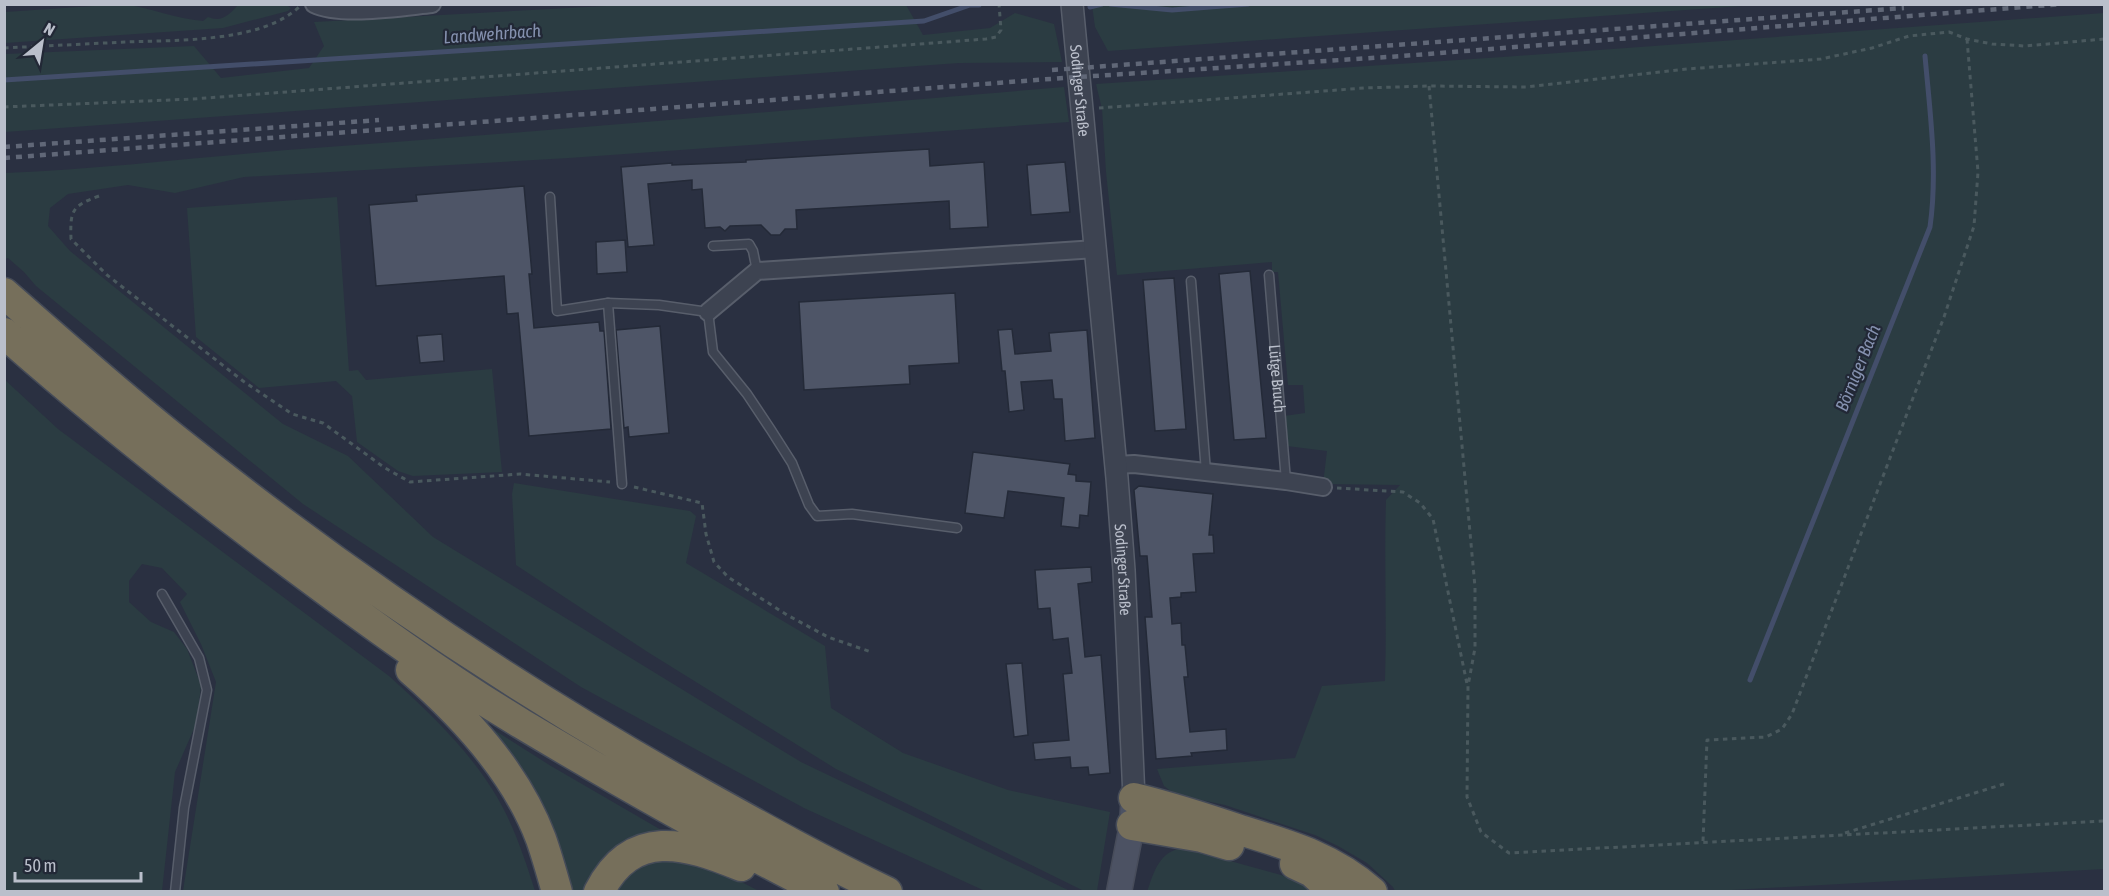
<svg xmlns="http://www.w3.org/2000/svg" width="2109" height="896" viewBox="0 0 2109 896" font-family="'Asap Condensed',sans-serif">
<style>
.green{fill:#2b3c42}
.lines{fill:none;stroke-linecap:round;stroke-linejoin:round}
.stream{stroke:#434e6a;stroke-width:5}
.building{fill:#4e5567;stroke:#242a38;stroke-width:1.5}
.service-casing{stroke:#585e6b;stroke-width:11}
.minor-casing{stroke:#585e6b;stroke-width:20}
.tertiary-casing{stroke:#585e6b;stroke-width:24}
.secondary-casing{stroke:#474c5a;stroke-width:27}
.motorway-casing{stroke:#454b58;stroke-width:33}
.path{stroke:#4a595e;stroke-width:3;stroke-dasharray:4.5 4.5;stroke-linecap:butt}
.service{stroke:#3d4351;stroke-width:8}
.minor{stroke:#3d4351;stroke-width:16}
.tertiary{stroke:#3d4351;stroke-width:21}
.secondary{stroke:#4c5263;stroke-width:24}
.motorway{stroke:#766f5b;stroke-width:30}
.rail{stroke:#606777;stroke-width:4.5;stroke-dasharray:6 6;stroke-linecap:butt}
.labels{text-anchor:middle;stroke-width:4.5;stroke-linejoin:round;paint-order:stroke}
.street-label{font-size:16px;fill:#babfcb;stroke:#222836}
.water-label{font-size:18px;font-style:italic;fill:#8591af;stroke:#222836}
</style>
<rect width="100%" height="100%" fill="#2a3041"/>
<path class="green" d="M123 4C151 8 176 19 203 21L208 17C222 23 230 14 238 5H286L291 8 288 11 223 28 5 43V12Z
M624 5H906L923 35 990 28 1015 13 1054 24 1062 62 959 63 5 132V54L194 46 221 78 309 68 324 46 314 22Z
M1092 5V4L1756 5 1108 51 1095 27Z
M2104 13V869L1697 892 1395 891 1393 887 1367 863 1338 846 1315 835 1225 805 1182 796 1172 792 1164 786 1157 769 1295 758 1322 686 1385 681C1387 620 1384 561 1386 500L1400 485 1323 484 1327 451 1287 446 1284 416 1305 413 1303 385H1288L1278 272H1272V262L1117 275 1106 172 1102 109 1096 84 1503 57Z
M1064 87 1069 122 569 158 244 177 175 193 128 185 68 194 50 208 48 226 70 251 283 424 348 456 433 537 801 762 1070 891H985L804 808 581 687 303 504 36 286 24 272 8 258 5 259V173C99 169 193 158 287 150 546 131 805 109 1064 87Z
M337 197 349 371 358 370 366 380 492 369 502 472 413 476 398 471 357 442 352 396 336 381 259 388 196 337 187 208Z
M4 379 58 429 389 676C429 712 470 751 497 797 514 826 525 859 535 891H183L216 682 201 644 180 602 187 594 162 568 142 564 129 581V602L151 622 174 632 187 649 201 685 197 722 175 772 162 891H5Z
M514 483 690 511 696 516 686 563 825 646 831 708 903 753 1008 790 1110 812 1097 891H1084L836 769 646 651 516 565 512 494Z
M469 714 551 766 675 838 592 891H564Z
M1183 848 1281 875 1305 884 1315 892H1147C1154 872 1159 851 1183 848Z
M654 860H689L724 873 759 891 616 892C626 877 637 867 654 860Z"/>
<g class="lines">
<path class="stream" d="M1110 4 1172 10 1248 4
M1090 7 1102 4
M4 80 924 21 970 5H979
M1750 680 1930 227C1938 170 1930 113 1925 56"/>
</g>
<path class="building" d="M929 149 930 166 984 162 988 227 950 229 949 201 796 210 797 229H785L780 235H771L761 225 730 226 725 231 720 227 705 228 702 189 692 190V180L648 184 654 245 628 247 621 167 672 163V165L746 162V160Z
M1065 162 1070 212 1031 215 1027 165Z
M524 186 532 274H529L534 328 599 322 600 331H604L611 429 529 436 518 313 507 314 504 276 376 286 369 205 417 201 416 195Z
M625 240 627 272 597 274 596 242Z
M1250 271 1266 438 1234 440 1219 274Z
M1174 278 1186 429 1155 431 1143 280Z
M955 293 959 363 909 366 910 384 804 390 799 302Z
M660 326 669 433 629 437 628 427 624 428 616 330Z
M1012 329 1015 354 1051 351 1049 333 1087 330 1095 438 1065 441 1062 399H1054L1052 380 1021 382 1024 410 1009 412 1005 371H1002L998 330Z
M442 334 444 361 420 363 417 336Z
M973 452 1070 464 1068 474 1076 475V481L1091 482 1088 516 1080 515 1079 528 1061 526 1064 498 1008 491 1004 518 965 513Z
M1139 486 1213 494 1209 535H1213L1214 553 1193 554 1196 592 1181 593V597L1170 598 1172 624 1181 623 1182 645H1185L1188 677H1184L1190 732 1226 729 1227 750 1191 753 1192 756 1156 759 1145 617H1152L1147 556H1140L1134 490Z
M1091 567 1092 582 1078 584 1085 657 1101 655 1110 773 1089 775 1088 767 1071 768 1070 757 1035 760 1033 743 1069 740 1063 674 1072 673 1068 638 1053 640 1050 608 1038 609 1035 570Z
M1022 663 1028 735 1014 737 1006 664Z"/>
<g class="lines">
<defs>
<g id="service">
<path d="M550 197 557 311 608 303 659 305 708 312 713 352 747 394 771 430 792 463 809 505 817 516 852 514 957 528"/>
<path d="M713 246 749 244 753 251 757 271"/>
<path id="s1" d="M1269 275 1286 481"/>
<path d="M1191 281 1206 472"/>
<path d="M608 303 622 484"/>
<path d="M162 594 199 658 207 690 184 808 175 892"/>
</g>
<path id="minor" d="M314 4C340 17 402 7 432 4
M708 312 757 271 1096 249
M1116 465 1134 464 1286 481 1323 487"/>
<g id="tertiary">
<path id="s2" d="M1072 4 1117 478 1124 570 1134 798"/>
</g>
<path id="secondary" d="M1119 892 1132 825 1133 808"/>
<path id="motorway" d="M4 293C61 343 117 393 176 440 341 572 517 691 702 794 763 828 824 862 887 892
M4 333C97 415 193 491 292 565 367 621 442 676 522 724 621 783 721 840 824 892
M411 670C464 716 516 772 541 839 547 856 552 874 557 892
M1134 798C1170 807 1205 818 1240 830 1289 845 1332 857 1372 892
M1132 825 1202 837 1229 845
M1295 864 1312 872 1334 892
M599 892C632 827 686 843 741 866"/>
</defs>
<use href="#service" class="service-casing"/>
<use href="#minor" class="minor-casing"/>
<use href="#tertiary" class="tertiary-casing"/>
<use href="#secondary" class="secondary-casing"/>
<use href="#motorway" class="motorway-casing"/>
<path class="path" d="M4 48C45 46 85 44 125 42 174 40 261 43 299 7
M1429 86 1475 587V648L1468 686 1467 797 1481 832 1509 853 2104 821
M4 107 193 99 986 39 996 37 1001 30 999 4
M1099 108 1364 88 1429 86 1526 87 1687 69 1821 59 1872 48 1909 36 1949 32 1967 39 1992 44 2025 46 2104 39
M99 196C72 206 70 210 71 239L107 275 243 381 292 414 323 423 385 468 410 482 520 474 610 482
M634 487 702 503 706 534 714 562 728 577 787 615 828 637 871 652
M1337 488 1403 492 1420 503 1433 519 1467 684
M1845 833 2004 784
M1703 841 1707 740 1766 737 1782 729 1792 714 1944 317 1974 226 1978 172 1967 39"/>
<use href="#service" class="service"/>
<use href="#minor" class="minor"/>
<use href="#tertiary" class="tertiary"/>
<use href="#secondary" class="secondary"/>
<use href="#motorway" class="motorway"/>
<path class="rail" d="M1052 70 1904 8
M4 147 379 120
M4 158 1063 78 1402 56 2062 4"/>
</g>
<g class="labels">
<g class="street-label">
<text dy="6" stroke="none"><textPath href="#s2" startOffset="87">Sodinger Straße</textPath></text>
<text dy="6" stroke="none"><textPath href="#s1" startOffset="104">Lütge Bruch</textPath></text>
<text dy="6" stroke="none"><textPath href="#s2" startOffset="568">Sodinger Straße</textPath></text>
</g>
<g class="water-label">
<text transform="translate(492 34) rotate(-4)" y="6">Landwehrbach</text>
<text transform="translate(1858 368) rotate(-68)" y="6">Börniger Bach</text>
</g>
</g>
<rect width="2109" height="896" fill="none" stroke="#babfcb" stroke-width="12"/>
<g transform="translate(42 42) rotate(30)" stroke="#222836" stroke-width="4.5" paint-order="stroke">
<path d="M0-4.5L10 22L0 15L-10 22Z" fill="#babfcb"/>
<text y="-9" font-size="16" font-weight="bold" text-anchor="middle" fill="#babfcb">N</text>
</g>
<path d="M15 872v9h126v-9" fill="none" stroke="#babfcb" stroke-width="3"/>
<text x="24" y="872" font-size="18" fill="#babfcb" stroke="#222836" stroke-width="4.5" paint-order="stroke">50 m</text>
</svg>
